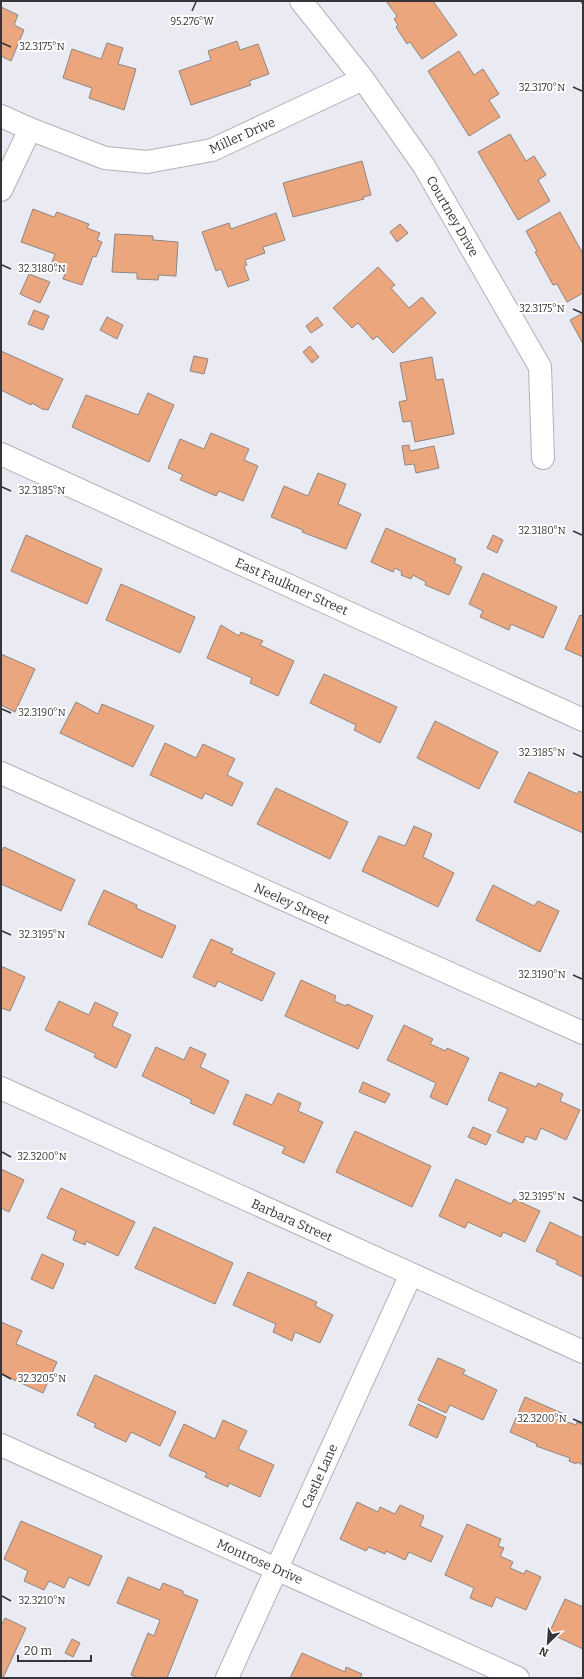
<svg xmlns="http://www.w3.org/2000/svg" width="584" height="1679" viewBox="0 0 584 1679" font-family="Bitter,serif">
<style>
.building{fill:#eca67d;stroke:#8d8682}
.lines{fill:none;stroke-linecap:round;stroke-linejoin:round}
.minor-casing{stroke:#b1b1b9;stroke-width:24}
.minor{stroke:#fff;stroke-width:22}
.rail{stroke:#57575c;stroke-width:3;stroke-dasharray:6 3;stroke-linecap:butt}
.ticks{fill:none;stroke:#36363a;stroke-width:1.5}
.labels{text-anchor:middle;stroke-width:4;stroke-linejoin:round;paint-order:stroke}
.street-label{font-size:13px;fill:#36363a;stroke:#fff}
.ticks-label{font-size:10px;text-anchor:middle;fill:#36363a;stroke:#fff;stroke-width:4;stroke-linejoin:round;paint-order:stroke}
</style>
<rect width="100%" height="100%" fill="#eaeaf2"/>
<path class="building" d="M386 1H433L457 35 422 59 410 42 407 44 396 27 398 25 394 19 397 16Z
M1 7 18 15 14 25 24 30 11 61 1 56Z
M237 41 240 50 258 44 269 74 249 81 251 85 191 105 179 71 211 60 208 51Z
M107 43 123 48 118 64 136 69 124 110 89 98 92 88 63 78 72 49 101 59Z
M459 51 474 75 483 69 499 94 489 100 500 117 469 136 428 71Z
M510 134 526 161 534 156 546 175 538 180 550 201 518 220 478 152Z
M362 161 371 195 363 197 364 199 293 217 283 183Z
M33 209 54 217 57 212 89 224 87 228 100 233 97 240 102 242 96 257 93 256 82 285 63 279 65 274 50 268 55 254 21 242Z
M560 212 583 254V293L567 302 557 284 553 285 535 252 537 251 526 231Z
M276 213 285 240 263 247 265 253 245 260 247 265 244 266 249 280 228 287 221 269 216 271 202 232 229 223 231 229Z
M400 224 408 233 397 242 390 232Z
M115 234 153 236V240L178 242 176 276 159 275 158 280 137 279V273L112 272Z
M378 267 395 285 391 288 409 308 422 297 436 313 393 353 377 336 373 340 358 323 352 328 333 308Z
M29 274 50 282 40 303 20 294Z
M34 310 49 316 43 330 28 324Z
M583 313V344L570 320Z
M107 317 123 325 117 339 100 330Z
M317 317 323 325 311 333 306 326Z
M310 346 319 357 312 363 303 352Z
M1 351 63 379 48 410 45 409 44 410 32 403 31 405 1 390Z
M194 356 208 359 204 374 190 371Z
M432 357 436 380 443 379 454 434 415 442 411 421 403 422 399 402 407 400 400 363Z
M148 393 174 405 149 462 72 427 86 395 138 415Z
M211 433 249 449 244 460 258 466 243 501 219 491 216 496 180 480 183 475 168 468 180 439 204 449Z
M409 445 410 451 434 446 439 468 416 473 414 464 405 465 402 446Z
M318 473 346 484 338 504 361 514 346 549 302 532 303 530 271 517 284 486 308 496Z
M386 528 456 559 454 563 462 567 449 595 425 585 426 582 413 575 411 579 401 575 402 572 395 568 393 572 371 562Z
M26 535 102 569 87 604 11 571Z
M493 535 503 540 497 553 487 548Z
M483 573 557 607 543 638 511 624 509 630 480 617 483 611 469 604Z
M121 584 195 617 180 653 106 620Z
M580 615 583 616V657L565 649Z
M221 625 239 636 241 632 263 641 260 645 294 661 278 696 250 683 252 678 207 658Z
M1 654 35 669 15 712 1 705Z
M324 674 397 707 380 743 354 730 356 725 310 703Z
M76 702 98 714 102 704 154 726 133 767 60 733Z
M435 721 498 752 479 789 417 758Z
M165 743 196 758 203 744 235 759 227 775 243 783 232 806 205 793 202 799 150 775Z
M529 772 577 794 579 791 583 793V833L514 802Z
M276 788 348 822 330 859 257 824Z
M414 826 432 834 423 857 454 873 438 907 362 871 379 836 405 846Z
M4 847 75 880 61 911 1 884V853Z
M493 885 534 906 538 901 559 911 540 952 476 920Z
M104 890 137 905 136 908 176 926 162 958 88 924Z
M211 939 233 949 231 953 275 973 262 1001 218 981 215 987 193 977Z
M1 966 25 977 10 1011 1 1008Z
M301 980 336 996 334 1001 346 1006 347 1004 373 1016 358 1049 285 1016Z
M59 1001 89 1015 95 1002 118 1013 112 1026 131 1035 116 1068 94 1057 96 1054 45 1030Z
M404 1025 433 1039 430 1044 446 1051 447 1048 469 1058 447 1105 430 1097 436 1083 387 1060Z
M156 1047 184 1060 190 1047 206 1054 200 1067 229 1081 214 1114 190 1103 192 1100 142 1076Z
M500 1072 536 1087 538 1083 563 1094 560 1101 580 1110 566 1140 541 1128 536 1140 526 1136 523 1143 497 1132 508 1109 488 1100Z
M363 1082 390 1094 385 1103 359 1092Z
M278 1093 301 1103 298 1111 323 1122 304 1163 282 1153 285 1147 233 1124 246 1094 272 1105Z
M473 1127 491 1135 486 1145 468 1137Z
M355 1131 431 1166 412 1207 336 1172Z
M1 1169 24 1180 9 1212 1 1208Z
M456 1179 511 1204 514 1199 540 1211 525 1242 503 1232 501 1237 468 1222 465 1228 439 1216Z
M61 1188 135 1222 118 1256 86 1241 85 1245 73 1240 76 1231 47 1218Z
M550 1222 583 1238V1277L556 1264 558 1261 536 1251Z
M154 1227 233 1263 215 1304 135 1268Z
M42 1254 64 1264 53 1289 31 1279Z
M248 1272 317 1302 315 1306 333 1315 320 1343 295 1332 292 1341 273 1332 276 1324 233 1305Z
M1 1322 22 1331 16 1344 57 1362 43 1393 1 1374Z
M438 1358 465 1370 463 1374 497 1390 483 1420 450 1405 446 1413 418 1400Z
M95 1375 176 1412 160 1446 131 1432 126 1442 94 1427 96 1424 77 1415Z
M525 1397 564 1414 562 1420 576 1425 577 1422 583 1425V1465L577 1462 576 1464 569 1461 570 1458 536 1446 537 1444 510 1432Z
M418 1404 446 1417 437 1438 409 1425Z
M223 1420 247 1431 238 1449 274 1465 260 1497 229 1483 228 1487 205 1477 207 1473 169 1456 184 1424 215 1439Z
M357 1502 378 1512 380 1507 395 1514 400 1505 424 1516 420 1526 443 1536 431 1562 409 1552 405 1560 386 1551 385 1554 369 1547 366 1551 340 1539Z
M21 1521 102 1556 89 1586 69 1577 64 1588 49 1581 44 1590 24 1581 28 1571 4 1559Z
M467 1524 501 1539 498 1546 504 1548 500 1556 513 1562 510 1568 524 1574 526 1570 541 1577 526 1610 496 1597 492 1607 470 1598 474 1588 445 1575Z
M128 1577 160 1590 163 1583 183 1591V1594L198 1600 167 1678H139L131 1675 148 1633 154 1636 160 1620 117 1603Z
M565 1599 583 1607V1649L549 1633Z
M5 1618 26 1628 3 1678H1V1626Z
M72 1639 80 1643 73 1657 65 1653Z
M302 1653 345 1672 346 1667 362 1674 360 1678H290Z"/>
<g class="lines">
<defs>
<path id="minor" d="M301 1 363 79 424 166 540 367 543 458
M1 116 30 129 105 158 147 162 212 150 363 79
M1 190 30 129
M1 454 583 720
M1 773 583 1033
M1 1088 583 1352
M1 1445 518 1678
M227 1678 411 1274"/>
</defs>
<use href="#minor" class="minor-casing"/>
<use href="#minor" class="minor"/>
<path class="rail" d="M582 1 583 3"/>
</g>
<path class="ticks" d="M192 11 196 2M2 43 11 47M573 87 582 91M2 265 11 269M573 309 582 313M2 487 11 491M573 531 582 535M2 709 11 713M573 753 582 757M2 931 11 935M573 975 582 979M2 1152 11 1157M573 1197 582 1201M2 1374 11 1379M573 1419 582 1423M2 1596 11 1601"/>
<g class="labels">
<g class="street-label">
<text transform="translate(242 135) rotate(-24)" y="5">Miller Drive</text>
<text transform="translate(453 216) rotate(60)" y="5">Courtney Drive</text>
<text transform="translate(292 586) rotate(24)" y="5">East Faulkner Street</text>
<text transform="translate(292 903) rotate(24)" y="5">Neeley Street</text>
<text transform="translate(292 1220) rotate(24)" y="5">Barbara Street</text>
<text transform="translate(319 1476) rotate(-66)" y="5">Castle Lane</text>
<text transform="translate(260 1561) rotate(24)" y="5">Montrose Drive</text>
</g>
</g>
<g class="ticks-label">
<text x="192" y="25">95.276°W</text>
<text x="42" y="50">32.3175°N</text>
<text x="542" y="91">32.3170°N</text>
<text x="42" y="272">32.3180°N</text>
<text x="542" y="312">32.3175°N</text>
<text x="42" y="494">32.3185°N</text>
<text x="542" y="534">32.3180°N</text>
<text x="42" y="716">32.3190°N</text>
<text x="542" y="756">32.3185°N</text>
<text x="42" y="938">32.3195°N</text>
<text x="542" y="978">32.3190°N</text>
<text x="42" y="1160">32.3200°N</text>
<text x="542" y="1200">32.3195°N</text>
<text x="42" y="1382">32.3205°N</text>
<text x="542" y="1422">32.3200°N</text>
<text x="42" y="1604">32.3210°N</text>
</g>
<rect width="584" height="1679" fill="none" stroke="#36363a" stroke-width="4"/>
<g transform="translate(548 1643) rotate(205)" stroke="#ffffff" stroke-width="3" paint-order="stroke">
<path d="M0-3L7 15L0 10L-7 15Z" fill="#36363a"/>
<text y="-6" font-size="11" font-weight="bold" text-anchor="middle" fill="#36363a">N</text>
</g>
<path d="M18 1655v6h73v-6" fill="none" stroke="#36363a" stroke-width="2"/>
<text x="24" y="1655" font-size="12" fill="#36363a" stroke="#ffffff" stroke-width="3" paint-order="stroke">20 m</text>
</svg>
